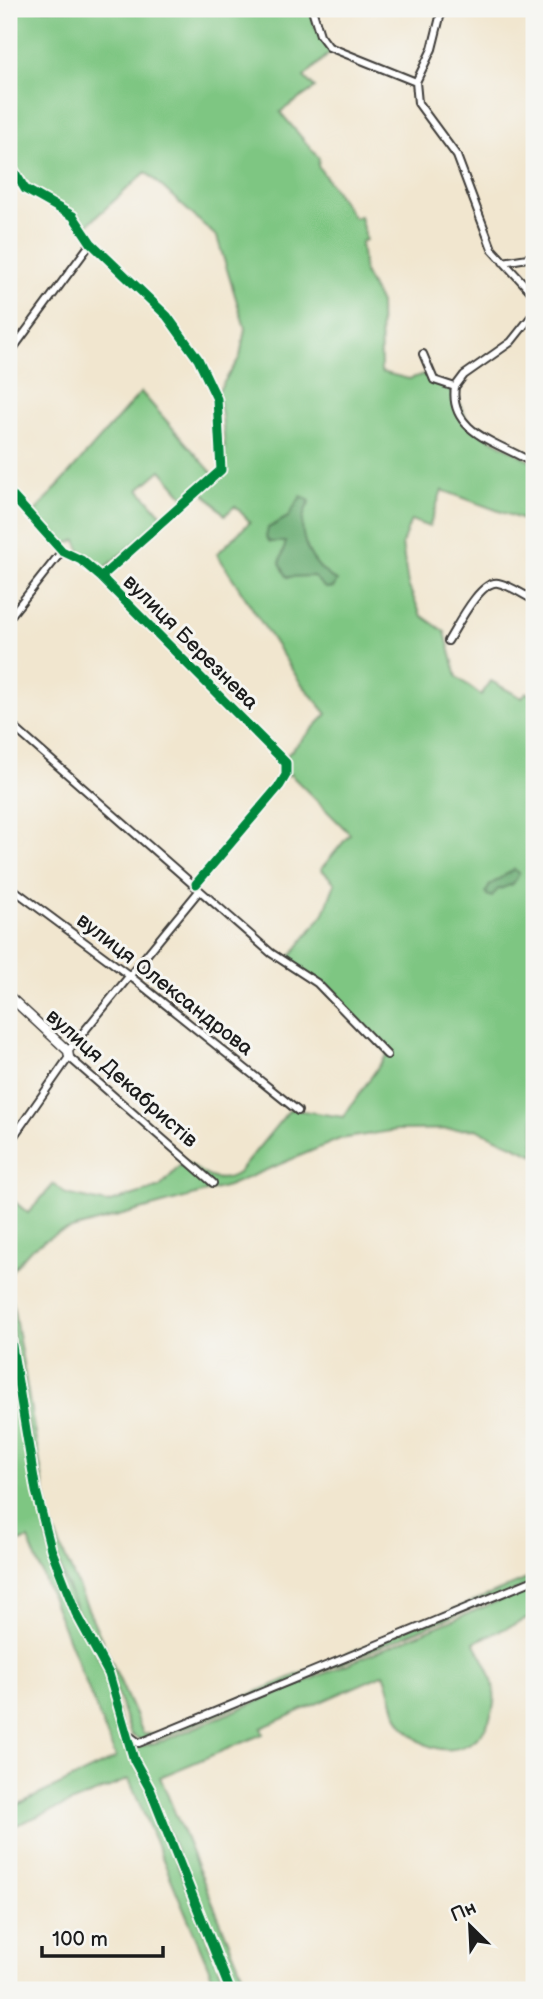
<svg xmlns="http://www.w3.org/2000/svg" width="543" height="1999" viewBox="0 0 543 1999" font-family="'Balsamiq Sans',sans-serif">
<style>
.green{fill:#7ec682;stroke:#4d714f;stroke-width:2}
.forest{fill:#66ab70;stroke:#416446;stroke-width:2}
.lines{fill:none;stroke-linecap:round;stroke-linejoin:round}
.minor-casing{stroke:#3c3a37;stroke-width:10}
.tertiary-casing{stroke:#3c3a37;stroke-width:11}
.minor{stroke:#fff;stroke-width:6}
.tertiary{stroke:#fff;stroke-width:8}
.cycleway-casing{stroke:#f6f6f2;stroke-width:13}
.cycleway{stroke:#00873e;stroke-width:9}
.labels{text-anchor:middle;stroke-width:6;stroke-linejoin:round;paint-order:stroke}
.street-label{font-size:21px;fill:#1c1c1c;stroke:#f6f6f2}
</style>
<rect width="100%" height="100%" fill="#f6f6f2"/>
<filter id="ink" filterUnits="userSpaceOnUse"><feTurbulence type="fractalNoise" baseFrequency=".0143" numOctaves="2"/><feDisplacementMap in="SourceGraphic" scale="14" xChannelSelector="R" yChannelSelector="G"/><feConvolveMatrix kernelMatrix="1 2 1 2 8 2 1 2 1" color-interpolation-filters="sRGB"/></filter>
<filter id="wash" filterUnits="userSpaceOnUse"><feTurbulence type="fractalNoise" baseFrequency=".00686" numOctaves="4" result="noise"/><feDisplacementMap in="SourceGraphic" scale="28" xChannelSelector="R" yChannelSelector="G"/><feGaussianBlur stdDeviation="1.57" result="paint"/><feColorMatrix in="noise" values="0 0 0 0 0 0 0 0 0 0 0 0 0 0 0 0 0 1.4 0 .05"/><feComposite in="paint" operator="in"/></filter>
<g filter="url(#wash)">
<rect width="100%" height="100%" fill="#f1e6cf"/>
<path class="green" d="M10 9H310L315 26 332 51 304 77 315 88 280 112 319 158 318 166 354 218 360 216 366 240 361 242 364 272 380 303 381 372 409 379 428 373 435 382 455 393 470 427 534 463V524L442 490 429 527 411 520 402 544 408 585 421 615 445 632 457 677 481 695 491 681 522 698 526 692 534 697V734L530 742 534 745V1155L476 1129 397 1130 340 1139 228 1186 57 1233 31 1249 9 1274V1197L28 1213 54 1184 66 1194 107 1203 160 1187 184 1161C203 1173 216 1187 238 1173L290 1109 343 1117 388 1053 318 982 287 961 324 913 335 883 321 869 350 834 290 774 287 776 285 757 327 714 300 682 217 554 250 522 235 506 225 515 202 491C209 485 218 480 222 471 228 459 222 406 217 393L240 357 245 328 217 237 146 172 87 225V231C62 206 31 199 9 171Z
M141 392 215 476 186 499 161 470 139 489 164 518 100 572 83 557 76 540 60 546 33 514Z
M9 1281 50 1523 143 1733 153 1735 534 1576V1582L159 1739 141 1740 131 1735 111 1674 77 1612 46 1528 9 1312Z
M9 1338 50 1551 107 1675 128 1749 148 1789 227 1990H218L129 1779 9 1828V1809L116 1758 28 1539 9 1546Z
M534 1586V1616L474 1642C484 1660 497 1681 494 1703 487 1752 438 1765 406 1729 392 1714 392 1691 384 1674L261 1728 263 1734 160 1777 249 1990H233L134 1748 163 1741Z"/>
<path class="forest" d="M301 496 310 501C292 530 309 565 337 581L333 588H325L313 576 287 577 280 563 286 542H270L266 537 268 528 288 517Z
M514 869 519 874 513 884 497 890 492 897 487 895 486 892 490 885Z"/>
</g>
<g filter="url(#ink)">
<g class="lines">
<defs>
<path id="minor" d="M312 9 320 35 329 47 416 82 418 103 457 156 492 249 534 295
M416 82 432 49 442 9
M9 163 25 189 73 216 91 243 167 316 198 359 217 399 221 470 101 577
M503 262 534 257
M9 354 91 243
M423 354 434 380 455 387C448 435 505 444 534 464
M455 387 464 375 511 342 534 313
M9 492 62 551 81 560 101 577 286 763V775L280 785 196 884
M9 618 62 551
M448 641C457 627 480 580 498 583 510 585 523 595 534 600
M9 723 271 953 317 983 387 1055
M9 886 130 976 298 1111
M68 1051 199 891
M9 1143 69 1057 213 1183
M9 1328 36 1491 51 1549 76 1613 109 1674 134 1760 150 1789 230 1990
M127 1734 139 1743 534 1580"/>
<path id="tertiary" d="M9 996 68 1051 69 1057"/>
</defs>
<use href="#minor" class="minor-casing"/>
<use href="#tertiary" class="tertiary-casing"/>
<use href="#minor" class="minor"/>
<use href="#tertiary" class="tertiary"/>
<defs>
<path id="cycleway" d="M9 163 25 189 73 216 91 243 167 316 198 359 217 399 221 470 101 577
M9 492 62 551 81 560 101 577 286 763V775L280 785 196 884
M9 1328 36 1491 51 1549 76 1613 109 1674 134 1760 150 1789 230 1990"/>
</defs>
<use href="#cycleway" class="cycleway-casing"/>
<use href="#cycleway" class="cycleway"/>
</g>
</g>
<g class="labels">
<g class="street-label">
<text transform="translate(191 642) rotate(45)" y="7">вулиця Березнева</text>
<text transform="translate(165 984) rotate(38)" y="7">вулиця Олександрова</text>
<text transform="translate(122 1078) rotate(42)" y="7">вулиця Декабристів</text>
</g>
</g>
<rect width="543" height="1999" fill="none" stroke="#f6f6f2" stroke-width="35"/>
<g transform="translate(470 1926) rotate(336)" stroke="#f6f6f2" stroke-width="5" paint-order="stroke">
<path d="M0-5L12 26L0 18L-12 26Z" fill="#1c1c1c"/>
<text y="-10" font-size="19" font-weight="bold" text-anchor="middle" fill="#1c1c1c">Пн</text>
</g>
<path d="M42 1946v10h121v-10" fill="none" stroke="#1c1c1c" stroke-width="3.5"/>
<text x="52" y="1946" font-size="21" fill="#1c1c1c" stroke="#f6f6f2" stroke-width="5" paint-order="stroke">100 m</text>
</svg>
